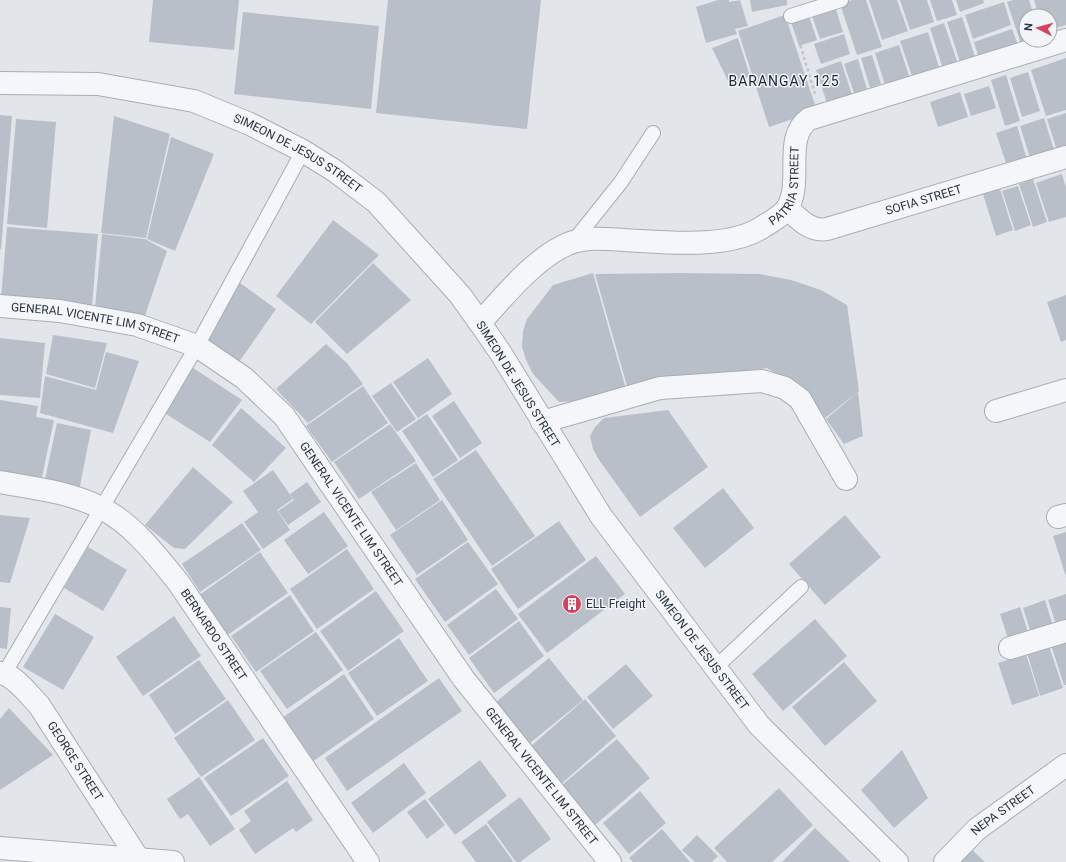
<svg xmlns="http://www.w3.org/2000/svg" width="1066" height="862" viewBox="0 0 1066 862" font-family="Roboto,sans-serif">
<style>
.building{fill:#b9bfc9}
.lines{fill:none;stroke-linecap:round;stroke-linejoin:round}
.service-casing{stroke:#a7adb6;stroke-width:16}
.minor-casing{stroke:#a7adb6;stroke-width:24}
.tertiary-casing{stroke:#a7adb6;stroke-width:24}
.path{stroke:#c0c4ca;stroke-width:2.5;stroke-dasharray:3 3;stroke-linecap:butt}
.service{stroke:#f5f6f9;stroke-width:14}
.minor{stroke:#f5f6f9;stroke-width:22}
.tertiary{stroke:#f5f6f9;stroke-width:22}
.labels{text-anchor:middle;stroke-width:3;stroke-linejoin:round;paint-order:stroke}
.street-label{font-size:12px;fill:#293444;stroke:#f2f5f8}
.poi-label{font-size:12px;fill:#293444;stroke:#f2f5f8;text-anchor:start}
.quarter-label{font-size:14px;letter-spacing:1px;fill:#1b2535;stroke:#f2f5f8}
</style>
<rect width="100%" height="100%" fill="#e2e6eb"/>
<path class="building" d="M153 0H239L234 50 149 42Z
M388 0H541L527 129 376 113Z
M718 0H729V2L740 0 748 26 735 29 737 34 706 43 696 7Z
M750 0H787V5L752 12Z
M852 0H866L882 47 857 55 840 4Z
M869 0H897L908 31 882 40Z
M900 0H927L934 22 910 30Z
M930 0H952L957 15 937 21Z
M956 0H983L984 3 960 12Z
M1013 0H1029L1034 16H1026V40H1033L1021 44 1007 2Z
M1034 0H1066V25L1050 30V16H1039Z
M1004 2 1011 25 973 39 965 15Z
M835 6 843 32 820 39 811 13Z
M243 12 379 26 371 109 234 94Z
M808 13 817 40 799 46 790 19Z
M785 15 817 111 769 127 738 31Z
M962 17 976 60 961 65 947 22Z
M944 23 958 64 943 69 930 28Z
M1012 29 1018 45 979 59 974 42Z
M928 32 940 70 913 79 900 41Z
M844 34 850 54 821 64 814 44Z
M738 38 750 76 730 85 712 48Z
M899 45 909 76 885 85 875 53Z
M872 55 881 84 870 88 861 58Z
M1066 58V110L1046 116 1031 70Z
M858 59 867 89 854 93 844 64Z
M841 61 852 95 827 103 816 70Z
M1028 72 1040 111 1022 117 1010 78Z
M1006 75 1020 121 1005 126 991 80Z
M989 86 996 108 971 116 964 94Z
M960 92 968 117 938 127 930 102Z
M1066 113V152L1058 154 1047 119Z
M0 115 12 116 1 250 0 249Z
M114 116 170 134 146 238 101 233Z
M1044 118 1055 153 1031 161 1020 126Z
M16 119 56 122 47 228 7 224Z
M1017 126 1028 163 1008 169 996 133Z
M171 137 214 154 175 251 147 239Z
M1062 174 1066 188V217L1049 222 1036 183Z
M1033 179 1047 222 1033 227 1019 184Z
M1018 186 1031 225 1015 231 1002 191Z
M1000 189 1013 230 996 236 983 194Z
M333 220 379 255 311 324 276 296Z
M7 227 98 234 92 307 1 299Z
M102 234 145 239 167 251 142 324 95 307Z
M373 263 411 300 347 354 315 322Z
M593 273 626 389 586 401 559 402 533 374 526 360 522 347 523 331 527 319 553 285Z
M681 273 760 274 791 280 821 290 847 305 859 391 825 418 807 392 767 368 627 386 595 274Z
M240 283 276 309 239 362 202 336Z
M1066 295V340L1061 342 1047 302Z
M53 335 107 343 95 388 46 374Z
M0 338 45 343 40 398 0 395Z
M326 344 347 363 363 384 308 423 276 389Z
M106 352 139 361 113 433 40 413 45 376 96 390Z
M428 358 452 394 418 418 393 382Z
M190 366 242 400 210 442 163 412Z
M391 383 416 419 397 432 372 396Z
M363 386 388 423 332 462 306 426Z
M858 392 863 436 844 444 826 419Z
M0 400 38 406 36 417 54 420 42 477 0 473Z
M454 401 482 443 460 458 432 416Z
M241 408 286 448 254 482 212 445Z
M668 410 708 467 640 517 599 460 593 449 590 436 595 427 604 418Z
M427 414 458 460 433 477 402 431Z
M57 423 91 430 79 491 44 484Z
M390 424 416 461 359 499 334 462Z
M476 450 535 536 492 566 433 479Z
M416 463 440 500 396 530 371 492Z
M193 467 233 502 185 549 174 548 145 525Z
M273 470 293 499 277 510 290 530 263 549 244 522 258 512 243 491Z
M307 482 321 502 288 525 278 511 294 500 290 494Z
M723 488 754 528 705 568 673 528Z
M442 500 468 540 417 575 390 535Z
M324 512 348 546 308 574 284 540Z
M0 515 30 518 10 583 0 582Z
M845 515 881 557 825 605 789 564Z
M559 521 586 560 518 609 491 569Z
M242 523 261 550 200 592 182 564Z
M1066 532V577L1053 536Z
M468 542 498 584 445 622 415 579Z
M88 547 127 570 103 611 64 588Z
M347 549 374 589 317 629 290 589Z
M260 552 288 593 226 636 198 596Z
M596 556 625 594 547 653 518 614Z
M496 589 518 619 469 655 447 625Z
M376 591 404 631 348 671 320 631Z
M1066 594V624L1057 627 1048 600Z
M290 595 314 631 256 672 231 636Z
M1045 600 1053 626 1031 633 1023 608Z
M0 607 11 608 7 649 0 648Z
M1020 607 1029 635 1009 641 1000 614Z
M55 614 94 637 63 690 23 667Z
M174 616 201 656 143 696 116 657Z
M815 619 847 656 783 711 752 674Z
M519 621 544 656 494 693 469 658Z
M316 632 343 670 287 709 260 671Z
M399 638 428 681 377 716 348 673Z
M1066 640V685H1064L1051 645Z
M1049 646 1063 688 1040 696 1027 653Z
M1026 654 1039 696 1012 705 998 663Z
M549 658 583 700 530 743 496 702Z
M199 660 226 699 175 734 149 695Z
M844 662 877 701 825 746 792 707Z
M626 664 653 696 613 729 587 697Z
M344 674 374 719 312 762 282 718Z
M439 678 462 711 347 791 325 758Z
M585 699 616 736 561 784 530 747Z
M228 700 255 740 201 777 174 738Z
M9 708 53 755 0 790V719Z
M263 738 289 776 231 816 204 778Z
M617 739 650 778 595 825 562 785Z
M902 750 928 798 894 828 861 790Z
M480 760 507 796 455 835 428 799Z
M404 763 426 793 373 833 351 803Z
M199 777 235 829 210 846 188 814 180 819 167 799Z
M287 781 313 820 296 832 293 828 255 854 239 830 251 821 244 811Z
M779 788 813 825 772 862H727L714 848Z
M640 791 666 823 629 854 603 823Z
M520 797 551 839 520 862H516L487 822Z
M425 799 445 825 427 839 407 812Z
M486 824 513 861 512 862H476L461 842Z
M815 828 850 862H782Z
M662 829 690 862H633L629 858Z
M697 835 718 856 712 862H695L682 850Z
M968 846 985 862H955Z"/>
<g class="lines">
<defs>
<path id="service" d="M791 16 841 0
M573 242 621 182 653 133
M715 668 801 587
M4 674 197 346 303 151"/>
<g id="minor">
<path id="s1" d="M0 83 98 84 194 101 250 124 303 151 335 171 376 202 460 295 480 323"/>
<path id="s2" d="M787 208C799 219 810 232 827 229L1066 157"/>
<path id="s3" d="M0 306 60 311 137 325 197 346 244 378 284 416 463 678 610 862"/>
<path d="M996 411 1066 390"/>
<path d="M542 422 660 388 762 381 785 388 800 399 846 479"/>
<path id="s4" d="M0 482C33 488 71 492 101 508 133 524 156 555 178 582L368 862"/>
<path d="M1058 517 1066 515"/>
<path d="M1010 648 1066 631"/>
<path id="s5" d="M0 673C15 675 29 695 39 705L139 860"/>
<path d="M0 848 173 862"/>
<path id="s6" d="M945 862 977 829 1066 765"/>
</g>
<g id="tertiary">
<path id="s7" d="M897 862 759 725 601 516 500 352 480 323C503 297 539 253 573 242 590 237 607 239 624 240 664 242 730 250 764 226 771 222 784 214 788 207 803 180 783 137 809 119L1066 40"/>
</g>
</defs>
<use href="#service" class="service-casing"/>
<use href="#minor" class="minor-casing"/>
<use href="#tertiary" class="tertiary-casing"/>
<path class="path" d="M797 34 815 94"/>
<use href="#service" class="service"/>
<use href="#minor" class="minor"/>
<use href="#tertiary" class="tertiary"/>
</g>
<defs>
<symbol id="building-disc" viewBox="-11 -11 22 22"><circle r="9.5" fill="#d6415c" stroke="#f2f5f8"/><path d="M-4-6H4V6H1V3H-1V6H-4ZM-2.5-4.3h1.7v1.8h-1.7ZM.8-4.3h1.7v1.8H.8ZM-2.5-1h1.7V.8h-1.7ZM.8-1h1.7V.8H.8Z" fill="#fff"/></symbol>
</defs>
<g fill-rule="evenodd">
<use href="#building-disc" x="561" y="593" width="22" height="22"/>
</g>
<g class="labels">
<g class="street-label">
<text dy="4" stroke="none"><textPath href="#s1" startOffset="312">SIMEON DE JESUS STREET</textPath></text>
<text dy="4" stroke="none"><textPath href="#s7" startOffset="1053">PATRIA STREET</textPath></text>
<text dy="4" stroke="none"><textPath href="#s2" startOffset="148">SOFIA STREET</textPath></text>
<text dy="4" stroke="none"><textPath href="#s3" startOffset="97">GENERAL VICENTE LIM STREET</textPath></text>
<text transform="translate(518 384) rotate(58)" y="4">SIMEON DE JESUS STREET</text>
<text dy="4" stroke="none"><textPath href="#s3" startOffset="433">GENERAL VICENTE LIM STREET</textPath></text>
<text dy="4" stroke="none"><textPath href="#s4" startOffset="276">BERNARDO STREET</textPath></text>
<text transform="translate(702 650) rotate(53)" y="4">SIMEON DE JESUS STREET</text>
<text dy="4" stroke="none"><textPath href="#s5" startOffset="118">GEORGE STREET</textPath></text>
<text dy="4" stroke="none"><textPath href="#s3" startOffset="757">GENERAL VICENTE LIM STREET</textPath></text>
<text dy="4" stroke="none"><textPath href="#s6" startOffset="78">NEPA STREET</textPath></text>
</g>
<g class="poi-label">
<text x="586" y="608">ELL Freight</text>
</g>
<g class="quarter-label">
<text x="784" y="86">BARANGAY 125</text>
</g>
</g>
<g transform="translate(1038 28) rotate(276)"><circle r="19" fill="#f2f5f8" stroke="#a2a8b0"/>
<path d="M0-3L7 15L0 10L-7 15Z" fill="#d6415c"/>
<text y="-6" font-size="11" font-weight="bold" text-anchor="middle" fill="#293444">N</text>
</g>
</svg>
